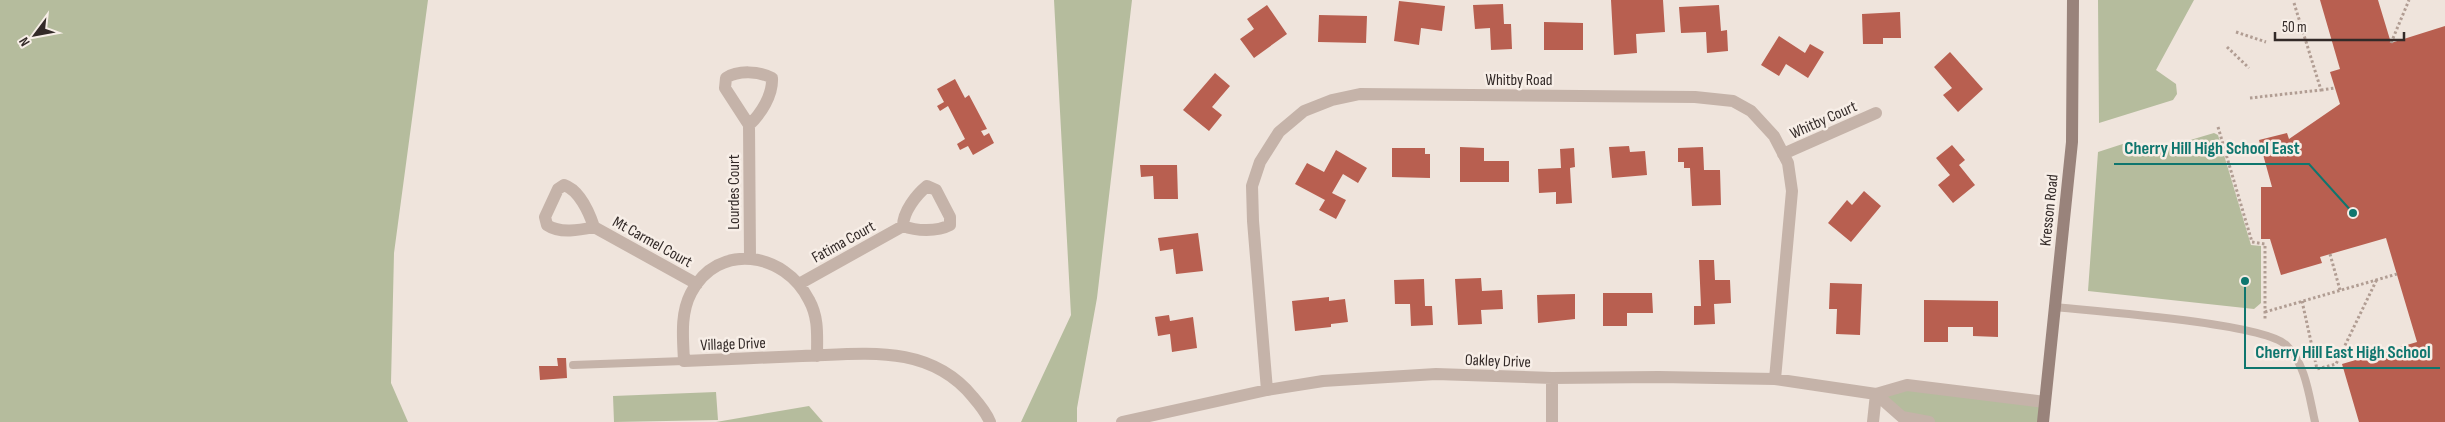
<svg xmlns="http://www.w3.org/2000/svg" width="2445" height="422" viewBox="0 0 2445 422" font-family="'Sofia Sans Condensed',sans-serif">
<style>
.green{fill:#b5bc9d}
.building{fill:#b85f50}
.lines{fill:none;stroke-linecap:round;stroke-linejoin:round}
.path{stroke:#b19d93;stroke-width:3;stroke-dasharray:2.5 2.5;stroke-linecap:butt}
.lane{stroke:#c5b3a9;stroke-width:8}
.street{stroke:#c5b3a9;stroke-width:12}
.secondary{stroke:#99837b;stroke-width:12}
.labels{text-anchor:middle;stroke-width:5;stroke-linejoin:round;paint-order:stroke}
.street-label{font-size:16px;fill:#332a28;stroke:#f7eee7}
.leader{fill:none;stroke:#0f766e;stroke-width:2}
.callout-dot{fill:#0f766e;stroke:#f7eee7;stroke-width:2}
.callout-label{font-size:18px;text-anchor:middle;font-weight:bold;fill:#0f766e;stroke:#f7eee7;stroke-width:5;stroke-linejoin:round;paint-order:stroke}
</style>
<rect width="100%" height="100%" fill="#efe4dc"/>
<path class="green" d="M0 0H428L394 253 391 383 408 422H0Z
M1054 0H1132L1097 298 1077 408V422H1021L1071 315Z
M2098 0H2194L2156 70 2176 84 2177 94 2173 100 2099 123Z
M2214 133 2218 135 2251 245 2261 246V303L2254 309 2088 291 2098 152 2135 140 2138 151 2143 154Z
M1907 385 2045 402 2043 422H1928L1902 417 1876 394Z
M716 392 718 420 614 422 613 396Z
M809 406 823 422H716Z"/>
<path class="building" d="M1611 0H1663L1665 32 1636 34 1637 53 1614 55Z
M2320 0H2378L2391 43 2445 26V422H2359L2342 364 2417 342 2386 238 2320 257 2322 263 2281 275 2270 239H2261V187H2272L2259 140 2287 133 2289 139 2340 104 2330 72 2340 69Z
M1399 1 1445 6 1442 31 1421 28 1419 45 1394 41Z
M1503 4 1504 24H1511L1512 49 1491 50 1490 28 1475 29 1473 5Z
M1267 5 1287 34 1254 58 1240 39 1254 29 1247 19Z
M1719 5 1721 31 1727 30 1728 51 1707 53 1706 32 1681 33 1679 7Z
M1900 12 1901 38H1883V44H1863L1862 14Z
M1319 15 1367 16 1366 43 1318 42Z
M1544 22 1583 23V50H1544Z
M1779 36 1805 53 1810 44 1824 52 1808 78 1786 64 1779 76 1761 65Z
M1950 52 1983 89 1958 112 1943 95 1952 88 1934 67Z
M1215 73 1230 86 1212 107 1222 115 1209 131 1183 110Z
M955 79 965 98 969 95 987 129 981 131 984 136 989 133 994 143 973 155 968 146 960 150 957 144 965 139 948 106 940 111 937 106 944 102 937 89Z
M1952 145 1965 160 1959 165 1975 185 1953 203 1938 185 1950 175 1936 158Z
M1629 146 1630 152 1645 151 1647 175 1612 178 1609 147Z
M1460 147 1484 148V161H1509V182H1460Z
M1703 147 1704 170H1720L1721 205 1692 206 1690 168H1684V162H1678V148Z
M1392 148H1425V154H1430V178L1392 177Z
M1574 148 1575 167 1570 168 1572 203 1556 204V192L1539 193 1538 169 1561 168 1560 149Z
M1336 150 1367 168 1358 183 1343 174 1332 193 1346 200 1336 219 1319 210 1325 200 1295 184 1307 163 1324 172Z
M1140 165H1177L1178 199H1154L1153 176 1141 177Z
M1864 191 1881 206 1851 242 1828 223 1847 200 1852 205Z
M1198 233 1203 271 1176 274 1173 249 1160 251 1158 238Z
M1699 260H1714L1715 280H1730L1731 303 1714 304 1715 324 1694 325V306H1701Z
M1481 278 1482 291 1502 290 1503 309 1481 310 1482 324 1458 325 1455 279Z
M1424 279 1425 306H1432L1433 325 1411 326 1410 304H1395L1394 280Z
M1830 283 1862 284 1860 335 1836 334 1837 309H1829Z
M1603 293H1652L1653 313H1627V326H1603Z
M1575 294V319L1538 323 1537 295Z
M1329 297V301L1345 299 1348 322 1331 324V327L1295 331 1292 301Z
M1924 300 1998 301V337L1973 336V327H1948V342H1924Z
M1169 315 1170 321 1193 317 1197 348 1172 352 1170 334 1158 336 1155 317Z
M557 358H566L567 378 540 380 539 366H558Z"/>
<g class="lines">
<path class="path" d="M2236 32 2266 42
M2391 43 2409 0
M2227 47 2249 68
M2321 90 2335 88
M2250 98 2321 90 2294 3
M2218 127 2252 242 2265 244V321
M2330 254 2340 290
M2302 301 2317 369 2336 364 2377 279
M2265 312 2397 274"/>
<path class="lane" d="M2054 307C2094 311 2263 323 2286 345 2306 364 2309 396 2315 422
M573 365 684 361"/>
<path class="street" d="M749 125 725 88 726 78C738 70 759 71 772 78 773 95 761 114 749 125L750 258
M1783 154 1876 113
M594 227C580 230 560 234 547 225L545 217 558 189 564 185C579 190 589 212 594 227L697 284
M799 284 903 226C916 231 937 232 950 225V217L936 190 927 186C916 195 903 212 903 226
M817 356C817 336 819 318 809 300 785 252 718 241 691 293 680 314 683 338 684 361 723 359 763 358 802 356 864 354 929 343 973 397 980 405 986 412 990 422
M1267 390 1253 221 1252 186 1260 162 1279 132 1304 111 1332 100 1360 94 1695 97 1733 101 1751 111 1774 136 1788 163 1792 191 1775 379
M1876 394 1902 417 1929 422
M1122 422 1267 390 1323 381 1436 374 1552 378 1659 377 1775 379 1876 394 1907 385 2045 402
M1552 422V378
M1873 422 1876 394"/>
<path class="secondary" d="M2043 422 2072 142 2073 0"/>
</g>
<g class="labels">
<g class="street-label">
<text x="1519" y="85">Whitby Road</text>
<text transform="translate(1823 119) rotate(-24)" y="6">Whitby Court</text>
<text transform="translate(733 192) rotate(-90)" y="6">Lourdes Court</text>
<text transform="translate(2048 210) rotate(-84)" y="6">Kresson Road</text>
<text transform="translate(653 241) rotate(29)" y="6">Mt Carmel Court</text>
<text transform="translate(843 241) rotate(-29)" y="6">Fatima Court</text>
<text transform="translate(733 343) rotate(-2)" y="6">Village Drive</text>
<text transform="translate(1498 360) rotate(2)" y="6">Oakley Drive</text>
</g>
</g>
<path class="leader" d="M2353 213L2309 164H2114M2245 281L2245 368H2440"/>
<g class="callout-dot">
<circle cx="2353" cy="213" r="5"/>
<circle cx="2245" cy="281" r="5"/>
</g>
<g class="callout-label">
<text x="2212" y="154">Cherry Hill High School East</text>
<text x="2343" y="358">Cherry Hill East High School</text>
</g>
<g transform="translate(35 35) rotate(238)" stroke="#f7eee7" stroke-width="4" paint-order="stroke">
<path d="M0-4L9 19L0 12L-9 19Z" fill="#332a28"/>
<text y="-8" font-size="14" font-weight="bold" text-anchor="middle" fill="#332a28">N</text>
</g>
<path d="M2275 32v8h129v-8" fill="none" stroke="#332a28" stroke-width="2.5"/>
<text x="2282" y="32" font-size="15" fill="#332a28" stroke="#f7eee7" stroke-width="4" paint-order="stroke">50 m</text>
</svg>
